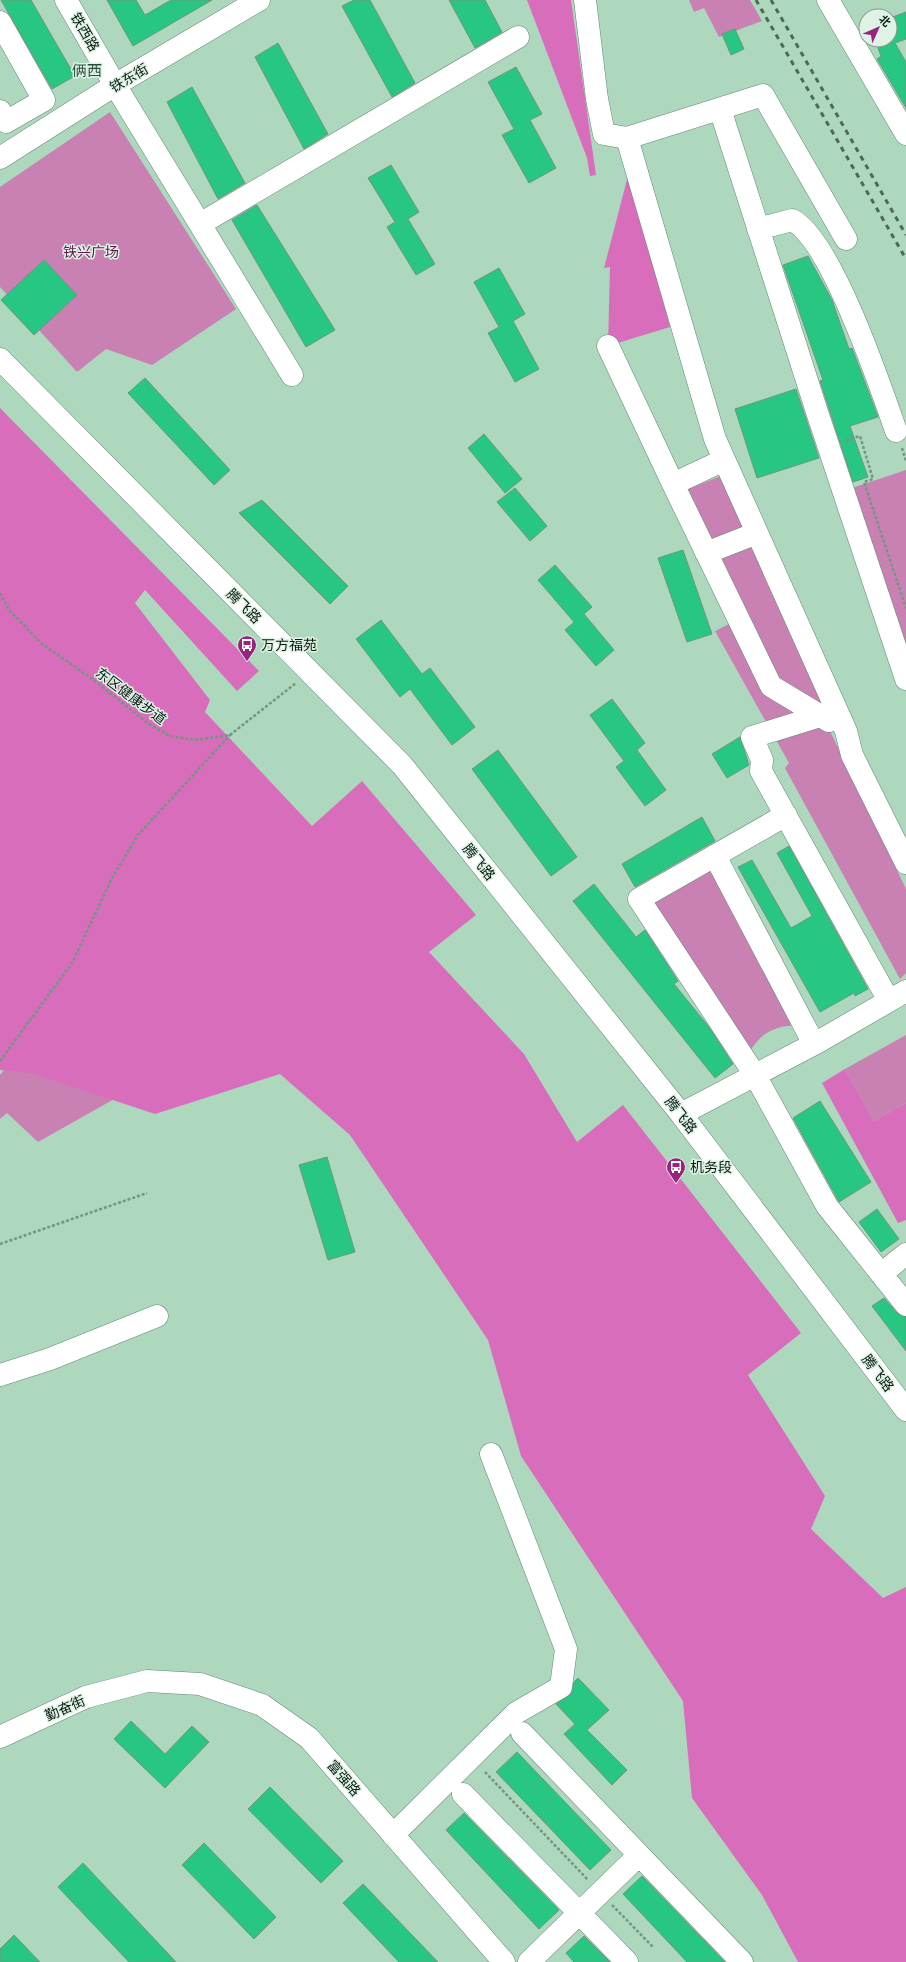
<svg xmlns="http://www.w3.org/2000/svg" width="906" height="1962" viewBox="0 0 906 1962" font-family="Quicksand,'Noto Sans SC',sans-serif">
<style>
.green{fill:#c881b2}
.forest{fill:#d86ebb}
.building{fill:#27c682;stroke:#6e967e}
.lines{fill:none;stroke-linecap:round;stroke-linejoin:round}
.minor-casing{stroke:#608971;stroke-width:23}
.path{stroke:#739581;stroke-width:2.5;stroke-dasharray:3 2;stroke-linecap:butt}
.minor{stroke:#fff;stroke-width:22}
.rail{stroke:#4d6858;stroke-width:3;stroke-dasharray:5 5;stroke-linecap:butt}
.labels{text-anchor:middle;stroke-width:3;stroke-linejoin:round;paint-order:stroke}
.street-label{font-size:14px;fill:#091910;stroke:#def3e6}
.park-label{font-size:14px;fill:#5a184b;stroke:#def3e6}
.poi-label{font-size:14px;fill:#091910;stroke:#def3e6;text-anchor:start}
.neighbourhood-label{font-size:15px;fill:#294f3a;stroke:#def3e6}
</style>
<rect width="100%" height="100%" fill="#add8be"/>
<path class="green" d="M689 0H750L762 21 719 37 704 8 694 12Z
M110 112 236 309 152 365 106 349 77 372 0 287V187Z
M906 470V663L849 489Z
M726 474 835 717 831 733 906 889V973L900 979 785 768 789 763 715 631 729 624 671 496Z
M714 862 799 1025C773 1026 760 1033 748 1055L649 901Z
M906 1035V1103L874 1121 845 1069Z
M15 1056 132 1089 38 1142 7 1113 0 1119V1075Z"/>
<path class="forest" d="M527 0H571L596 175 590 176 587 158Z
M629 172 670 327 608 346 610 267 604 268Z
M0 408 259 671 237 691 145 590 135 603 210 700 205 712 312 826 362 781 476 915 429 952 524 1054 577 1142 623 1105 801 1333 748 1375 825 1496 811 1529 883 1598 906 1587V1962H798L762 1895 692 1798 683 1701 521 1456 488 1340 350 1135 280 1074 155 1114 31 1073 0 1070Z
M845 1069 874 1121 906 1103V1220L898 1223 822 1083Z"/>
<path class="building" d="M1 0H31L75 76 52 89Z
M107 0H136L145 15 171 0H212L133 46Z
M354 0H370L415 83 392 97 342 6Z
M449 0H485L502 32 475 48Z
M906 12V39L895 43 906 62V108L877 59 881 56 875 40H890V18Z
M735 29 744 49 731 55 722 34Z
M278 43 328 134 304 149 255 57Z
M516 67 542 114 530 120 556 168 529 183 502 135 514 129 488 82Z
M192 87 245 183 218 199 167 102Z
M391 165 419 212 408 219 435 264 416 275 387 227 395 222 368 178Z
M257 205 335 330 306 347 232 220Z
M808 256 832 300 849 349 852 348 878 417 850 426 868 477 853 482 820 381 823 380 783 265Z
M44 260 77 295 34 335 1 300Z
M499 268 525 314 513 321 539 369 515 382 488 333 499 327 474 282Z
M145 378 230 470 214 485 128 393Z
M796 389 819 458 757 478 735 409Z
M484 434 522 479 505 493 468 448Z
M515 488 547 526 530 541 497 502Z
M262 500 348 586 330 604 239 513Z
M683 550 712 634 687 642 658 558Z
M555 565 592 607 584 614 614 650 596 666 565 630 574 622 538 580Z
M381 620 422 674 430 668 475 727 452 745 410 689 400 697 356 639Z
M612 699 645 743 637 750 666 790 645 806 616 767 624 761 590 715Z
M740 737 749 765 727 778 712 754Z
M498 750 577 857 551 876 472 769Z
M702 817 715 841 635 887 622 864Z
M789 846 868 989 855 996 854 993 820 1012 738 867 752 860 791 928 812 916 777 853Z
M594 884 636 937 645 930 678 981 674 984 709 1027 733 1064 715 1078 573 901Z
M820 1101 871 1182 839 1202 793 1118Z
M327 1157 355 1252 328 1260 299 1165Z
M877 1209 899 1239 881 1252 859 1222Z
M884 1298 897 1313 906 1317V1351L872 1306Z
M578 1678 609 1710 587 1730 627 1770 612 1785 564 1734 575 1724 556 1704 571 1694 574 1682Z
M131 1721 165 1754 192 1726 209 1742 165 1788 114 1739Z
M517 1752 611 1850 590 1870 496 1772Z
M270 1787 343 1861 321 1883 248 1809Z
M464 1813 559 1910 539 1929 446 1830Z
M204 1843 276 1917 254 1939 182 1865Z
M83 1863 176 1962H129L58 1887Z
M642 1876 725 1962H687L623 1894Z
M363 1884 438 1962H399L343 1903Z
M14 1935 40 1962H0V1949Z
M584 1936 610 1962H574L566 1953Z"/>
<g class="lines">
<defs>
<path id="minor" d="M66 0 115 85 292 375
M585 0 597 99 604 134 627 138 715 439 846 731 852 755 906 863
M828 0 906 134
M0 22 44 100 6 122 0 111
M720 109 817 412 906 679
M627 138 763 95 846 239
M0 158 115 85 259 0
M200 224 518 37
M758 229 792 220C831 239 881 388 896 431
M608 346 673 484
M0 359 402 765 681 1114 906 1410
M724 460 673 484 771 686 829 721
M706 553 757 533
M820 716 752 737 762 760 761 771 889 1001
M786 815 639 899 755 1075 827 1206 906 1305
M715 856 814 1044
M681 1114 818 1042 906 991
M881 1274 906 1254
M0 1375 50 1359 157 1316
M522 1733 742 1962
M0 1737 86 1697 147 1681 200 1684 262 1705 309 1738 504 1962
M463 1794 627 1962
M393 1835 516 1713 561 1687 566 1649 491 1454
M529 1962 639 1855"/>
</defs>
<use href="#minor" class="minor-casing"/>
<path class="path" d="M846 440 860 436 873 479 864 482 906 608
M902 448 906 461
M0 593 9 610 41 643 95 681 149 724 170 736 195 740 230 735 296 683
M0 1061 72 963 112 878 138 835 230 735
M0 1244 147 1193
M485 1772 588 1880
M612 1905 653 1947"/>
<use href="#minor" class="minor"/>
<path class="rail" d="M756 0 906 259
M771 0 906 235"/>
</g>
<defs>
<symbol id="bus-pin" viewBox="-11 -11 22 30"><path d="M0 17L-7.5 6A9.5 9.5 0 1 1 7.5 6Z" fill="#99247f" stroke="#def3e6"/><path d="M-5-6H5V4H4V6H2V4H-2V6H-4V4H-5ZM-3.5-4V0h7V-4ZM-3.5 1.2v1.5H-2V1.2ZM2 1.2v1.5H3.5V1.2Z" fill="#fff"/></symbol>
</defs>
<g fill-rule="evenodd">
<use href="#bus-pin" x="236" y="634" width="22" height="30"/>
<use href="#bus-pin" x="665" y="1156" width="22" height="30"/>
</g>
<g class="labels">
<g class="street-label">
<text transform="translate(85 32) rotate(60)" y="5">铁西路</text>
<text transform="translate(129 78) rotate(-31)" y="5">铁东街</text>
<text transform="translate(244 606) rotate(45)" y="5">腾飞路</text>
<text transform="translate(131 696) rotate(37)" y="5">东区健康步道</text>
<text transform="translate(479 862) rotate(51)" y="5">腾飞路</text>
<text transform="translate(681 1115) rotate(52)" y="5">腾飞路</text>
<text transform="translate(878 1373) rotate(53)" y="5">腾飞路</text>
<text transform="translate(65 1708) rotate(-24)" y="5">勤奋街</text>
<text transform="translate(344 1778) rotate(49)" y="5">富强路</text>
</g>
<g class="park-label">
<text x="91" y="257">铁兴广场</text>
</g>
<g class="poi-label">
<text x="261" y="650">万方福苑</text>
<text x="690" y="1172">机务段</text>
</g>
<g class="neighbourhood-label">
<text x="87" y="76">俩西</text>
</g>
</g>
<g transform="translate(878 28) rotate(45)"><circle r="19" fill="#def3e6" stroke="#899c90"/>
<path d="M0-3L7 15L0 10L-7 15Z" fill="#99247f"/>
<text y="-6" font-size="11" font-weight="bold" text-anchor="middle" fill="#091910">北</text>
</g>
</svg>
